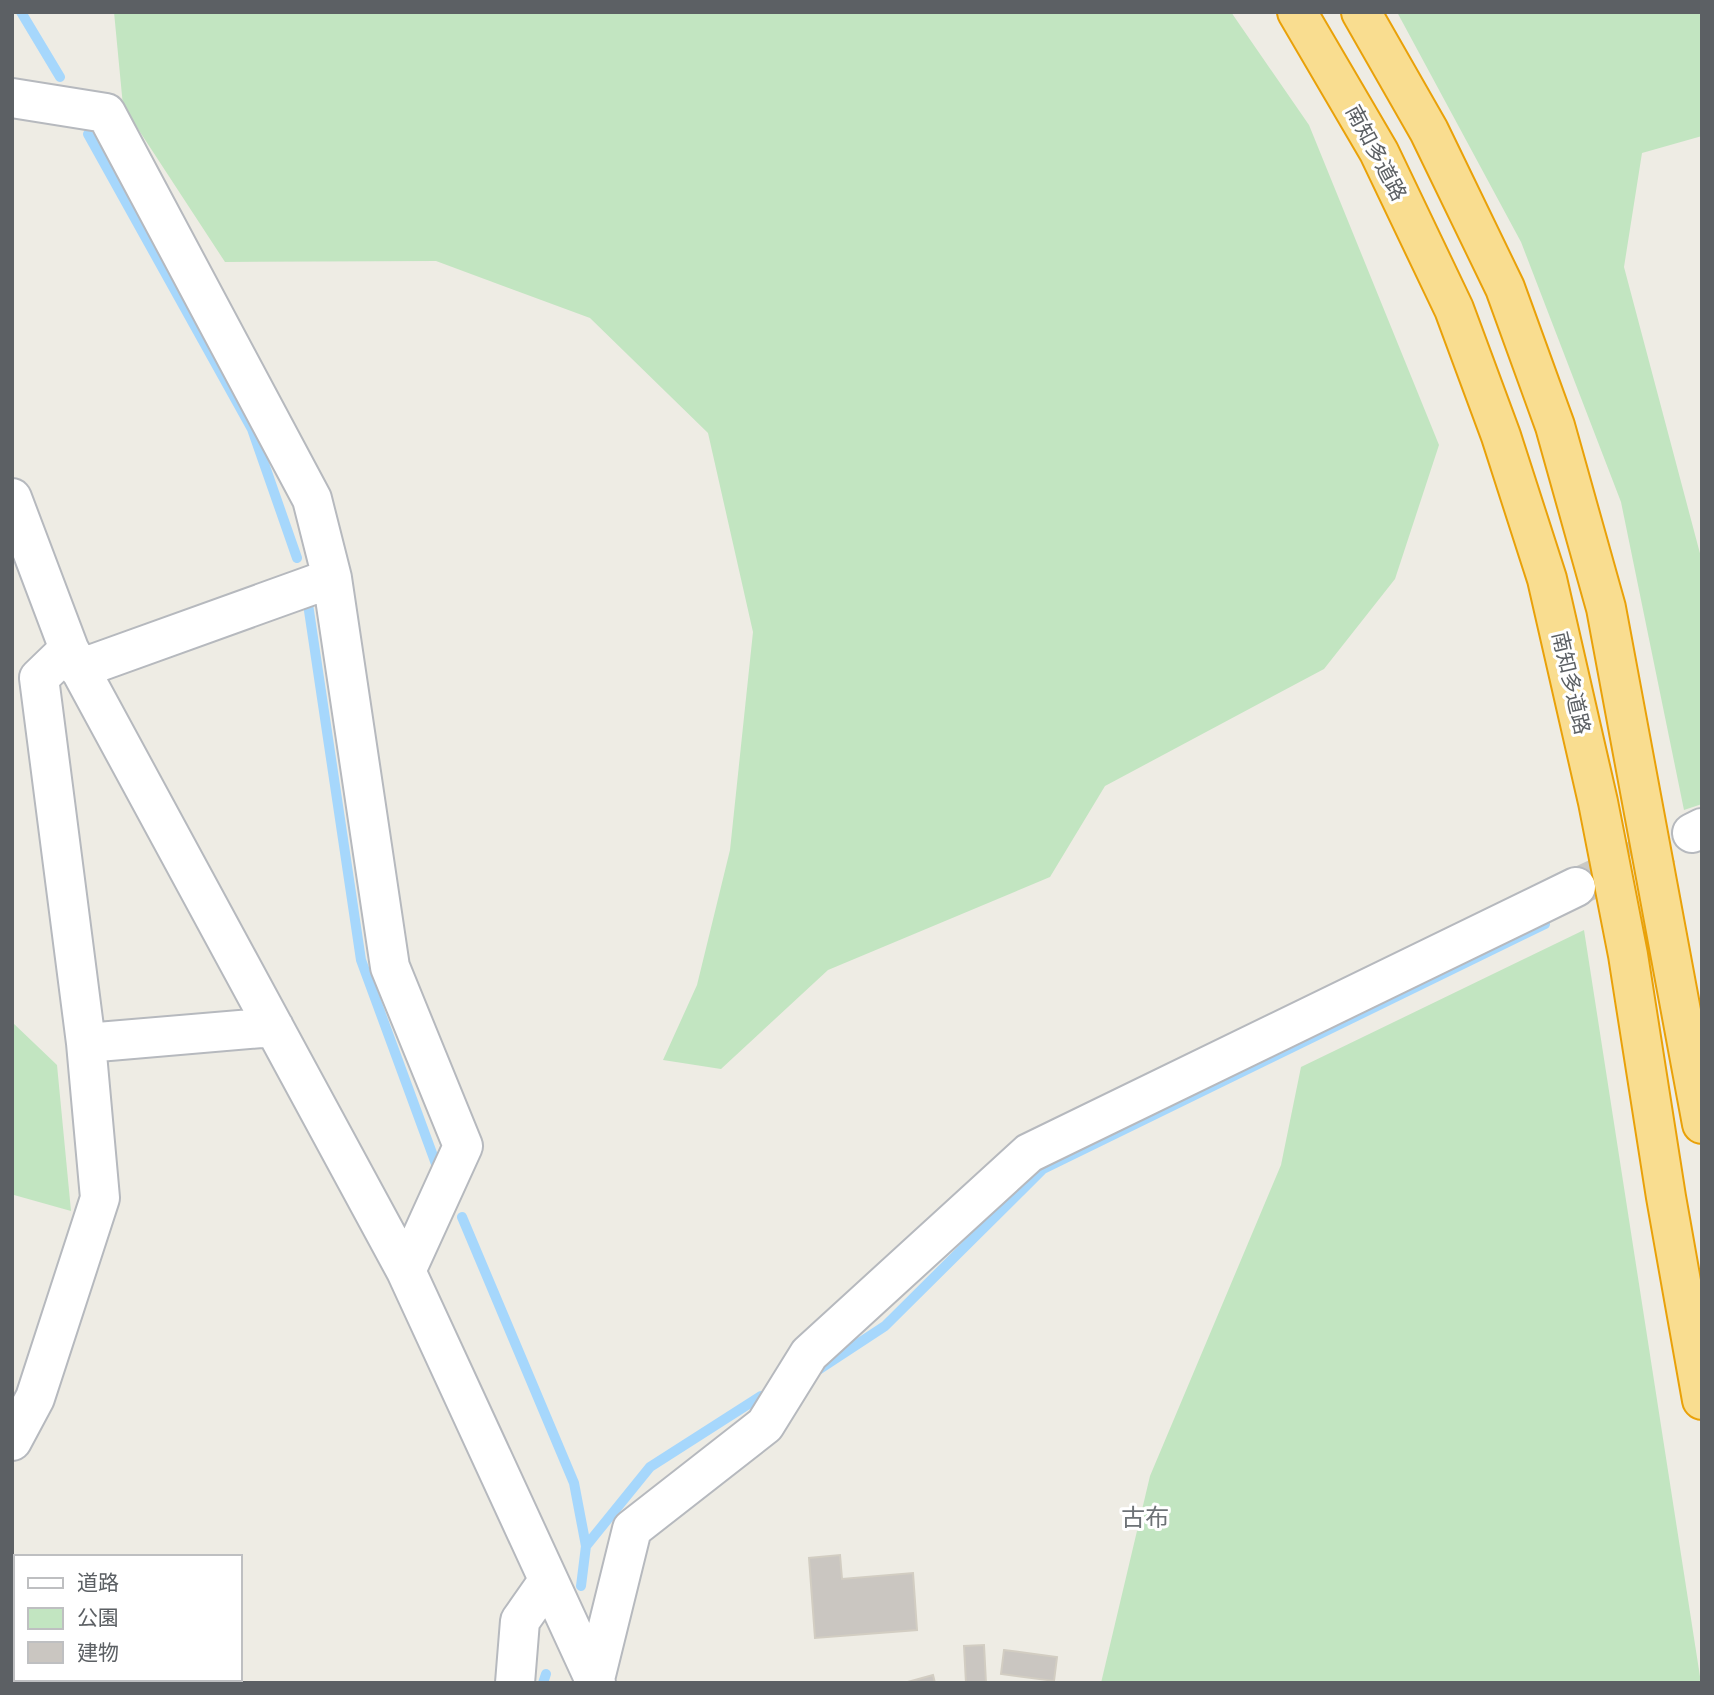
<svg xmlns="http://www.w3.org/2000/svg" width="1714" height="1695" viewBox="0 0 1714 1695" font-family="'Open Sans','Noto Sans JP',sans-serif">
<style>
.green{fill:#c2e5c1}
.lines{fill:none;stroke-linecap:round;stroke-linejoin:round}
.stream{stroke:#a6d7fc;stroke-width:10}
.building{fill:#cac6c1;stroke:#d2cdc2;stroke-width:2}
.street-tunnel{stroke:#cac9c4;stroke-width:38;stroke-dasharray:38 19;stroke-linecap:butt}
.street-casing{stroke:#b6b9be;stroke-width:42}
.highway-casing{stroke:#e9a109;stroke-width:42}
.street{stroke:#fff;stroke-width:38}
.highway{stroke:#f9dd90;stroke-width:38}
.labels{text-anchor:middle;stroke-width:6;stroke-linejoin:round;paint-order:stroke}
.street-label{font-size:21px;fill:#5c6064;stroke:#fff}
.quarter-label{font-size:24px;fill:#6d7276;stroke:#fff}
</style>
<rect width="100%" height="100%" fill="#eeece4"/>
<path class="green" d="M114 12H1231L1309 125 1439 445 1395 579 1324 669 1105 786 1050 877 828 970 721 1069 663 1060 697 985 730 850 753 632 708 433 590 318 436 261 225 262 123 106Z
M1397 12H1702V136L1642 153 1624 267 1702 561V804L1684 810 1621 502 1521 242Z
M1584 930 1701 1683H1101L1150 1476 1281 1165 1301 1067Z
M12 1022 57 1065 71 1211 14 1195 12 1198Z"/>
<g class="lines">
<path class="stream" d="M21 12 60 77
M88 134 252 429 297 558
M308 604 361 960 436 1164
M462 1217 574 1483 586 1546 581 1586
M818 1370 885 1326 1043 1169 1545 924
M586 1546 650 1467 761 1396
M543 1683 546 1674"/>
</g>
<path class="building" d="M840 1555 842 1579 913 1573 917 1630 815 1638 809 1558Z
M984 1645 986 1683H966L964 1646Z
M1004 1650 1057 1657 1054 1681 1001 1674Z
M933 1675 935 1683H904Z"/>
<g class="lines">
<path class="street-tunnel" d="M1581 885 1692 833"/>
<defs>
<path id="street" d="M12 98 106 113 312 499 332 578 390 967 463 1146 406 1271
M12 498 69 649 406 1271 596 1683
M79 669 332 578
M1692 833 1702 828
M86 1043 274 1027
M12 1441 35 1398 100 1198 86 1043 39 678 69 649
M595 1679 632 1529 765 1425 809 1354 1029 1153 1576 887
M515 1683 520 1621 548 1581"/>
<path id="highway" d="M1297 12 1379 152 1454 309 1501 436 1547 579 1598 802 1628 955 1666 1197 1702 1400
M1361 12 1429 131 1505 288 1555 426 1606 608 1702 1124"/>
</defs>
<use href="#street" class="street-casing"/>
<use href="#highway" class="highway-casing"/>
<use href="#street" class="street"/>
<use href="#highway" class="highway"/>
</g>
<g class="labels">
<g class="street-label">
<text transform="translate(1376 153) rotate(62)" y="7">南知多道路</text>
<text transform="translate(1571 683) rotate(77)" y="7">南知多道路</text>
</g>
<g class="quarter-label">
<text x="1145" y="1526">古布</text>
</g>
</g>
<rect width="1714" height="1695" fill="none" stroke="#5c6064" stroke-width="28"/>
<rect x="14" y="1555" width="228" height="126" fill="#ffffff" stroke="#bebfc1" stroke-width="2"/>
<rect x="28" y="1578" width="35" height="10" fill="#ffffff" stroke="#bebfc1" stroke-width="2"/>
<text x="77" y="1590" font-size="21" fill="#5c6064">道路</text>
<rect x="28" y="1608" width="35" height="21" fill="#c2e5c1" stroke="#bebfc1" stroke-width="2"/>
<text x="77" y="1625" font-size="21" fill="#5c6064">公園</text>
<rect x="28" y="1642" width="35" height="21" fill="#cac6c1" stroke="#bebfc1" stroke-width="2"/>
<text x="77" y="1660" font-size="21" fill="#5c6064">建物</text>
</svg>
